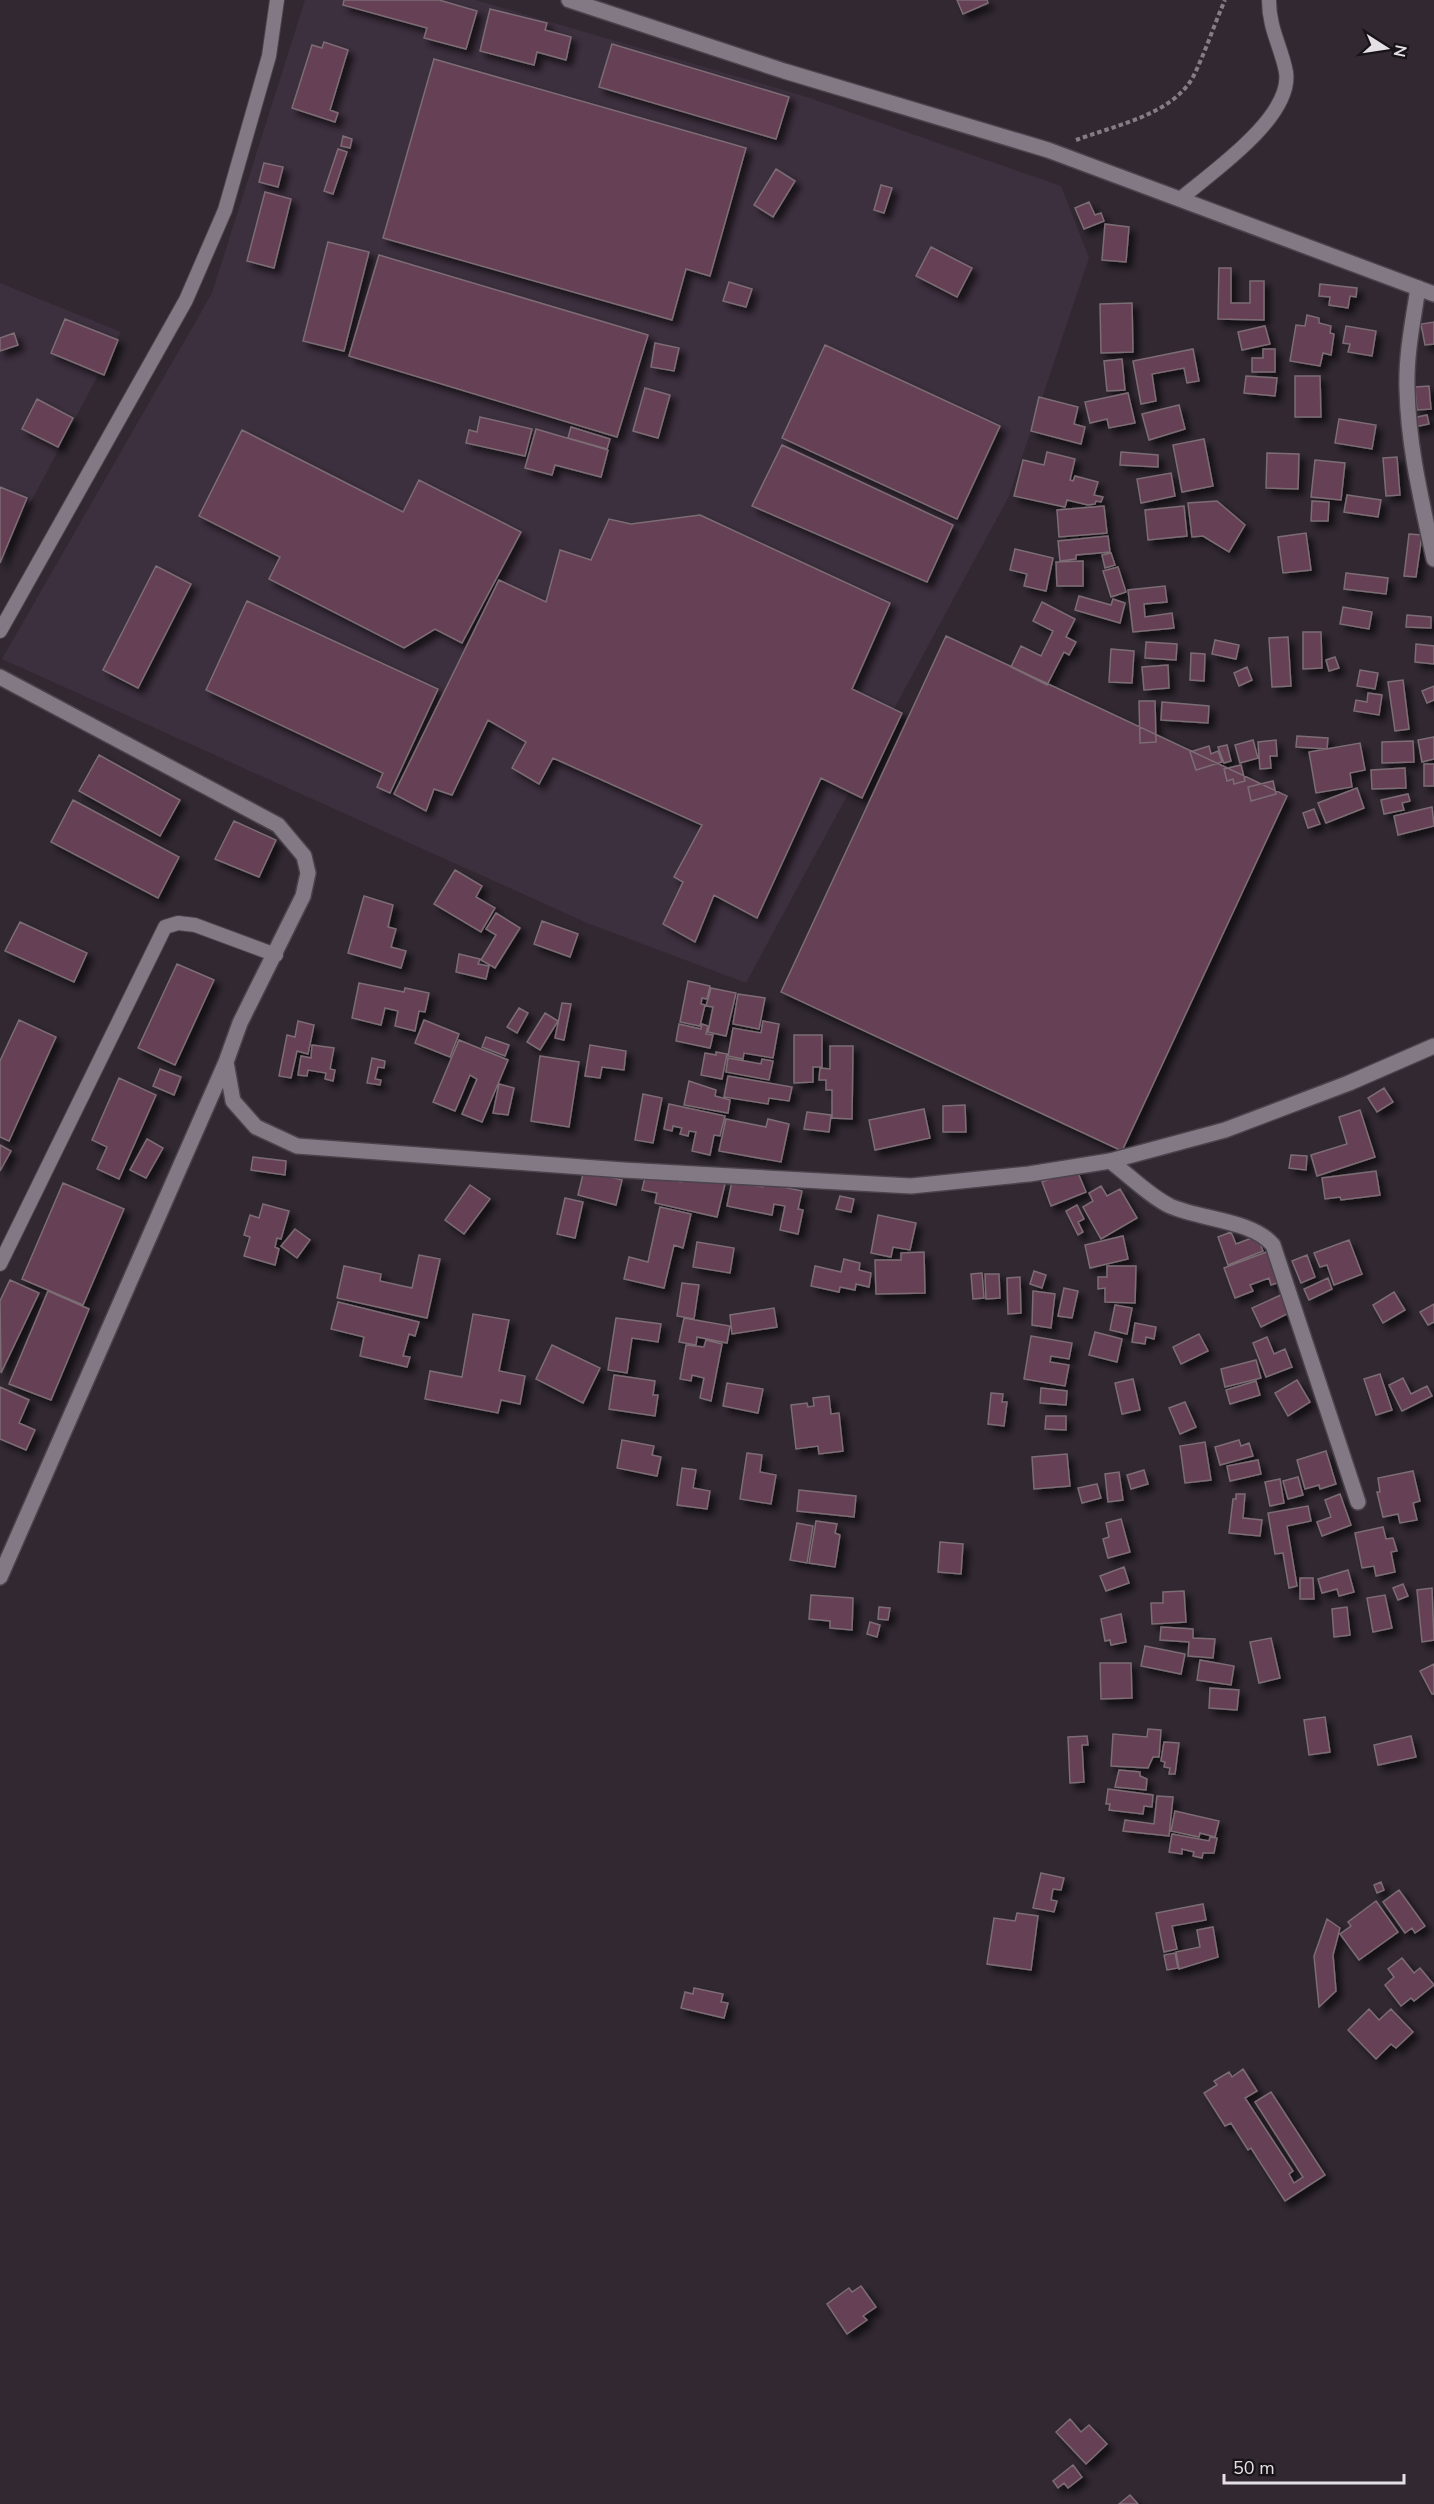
<svg xmlns="http://www.w3.org/2000/svg" width="1434" height="2504" viewBox="0 0 1434 2504" font-family="'Nunito Sans',sans-serif">
<style>
.built{fill:#3c2f3e}
.building{fill:#663f54;stroke:#7c6d74;stroke-width:1.5;filter:url(#shadow)}
.lines{fill:none;stroke-linecap:round;stroke-linejoin:round}
.lane-casing{stroke:#4a434b;stroke-width:16}
.street-casing{stroke:#4a434b;stroke-width:18}
.secondary-casing{stroke:#4a434b;stroke-width:18}
.path{stroke:#847d85;stroke-width:4;stroke-dasharray:4.5 3;stroke-linecap:butt}
.lane{stroke:#837985;stroke-width:14}
.street{stroke:#837985;stroke-width:15}
.secondary{stroke:#837985;stroke-width:15}
</style>
<defs>
<filter id="shadow"><feDropShadow dx="5.5" dy="5.5" stdDeviation="3" flood-color="#0009"/></filter>
</defs>
<rect width="100%" height="100%" fill="#312832"/>
<path class="built" d="M305 0H476L807 97 1061 186 1089 258 1009 496 746 983 587 923 2 659 212 293Z
M0 283 121 332 0 560Z"/>
<path class="building" d="M344 0H439L477 11 466 49 424 38 427 28 343 5Z
M957 0H987L988 3 963 14Z
M490 9 547 23 545 30 571 37 566 60 537 52 534 65 480 51Z
M324 42 348 50 330 110 338 113 335 122 292 108 312 45 322 48Z
M612 44 789 97 776 139 599 87Z
M434 59 746 148 710 276 686 269 672 320 383 238Z
M343 136 352 139 350 148 341 146Z
M338 149 347 152 333 194 324 191Z
M264 163 283 167 278 187 259 182Z
M776 169 795 181 773 217 754 205Z
M881 185 892 188 884 213 874 210Z
M265 192 291 199 274 268 247 261Z
M1089 202 1095 215 1101 213 1104 221 1084 229 1075 208Z
M1105 224 1129 227 1126 262 1102 260Z
M328 242 369 252 344 351 303 341Z
M931 247 972 268 957 297 916 276Z
M379 255 648 335 617 437 349 356Z
M1219 268H1231V303H1250V281H1264V320L1218 319Z
M729 282 752 289 746 307 723 301Z
M1320 284 1357 288 1356 297 1350 296 1348 308 1329 305 1330 297 1319 296Z
M1132 303 1133 352 1101 353 1100 304Z
M1307 315 1319 318V323L1331 326 1330 333 1334 334 1331 355 1323 353 1320 366 1290 361 1296 325 1305 326Z
M65 319 118 340 104 375 51 353Z
M1434 322V344L1425 345 1421 324Z
M1265 326 1270 344 1242 350 1238 332Z
M1346 326 1376 331 1372 356 1348 352 1350 344 1343 343Z
M14 333 18 345 0 351V338Z
M655 343 679 348 674 371 651 367Z
M825 345 1000 426 957 519 782 438Z
M1193 349 1199 381 1187 383 1184 368 1152 374 1156 401 1141 404 1133 361Z
M1263 349H1275V372H1252V358H1263Z
M1122 359 1125 390 1107 391 1104 361Z
M1246 376 1277 378 1275 396 1244 393Z
M1295 376H1320L1321 417H1295Z
M1429 386 1431 409 1417 410 1415 387Z
M645 388 670 395 658 438 633 431Z
M1128 393 1135 423 1109 428 1107 419 1090 423 1085 402Z
M1039 397 1078 407 1074 424 1085 427 1081 444 1031 431Z
M37 399 73 418 58 447 22 429Z
M1179 405 1185 429 1149 440 1142 414Z
M1427 415 1429 424 1414 427 1412 418Z
M480 417 532 429 525 456 466 443 469 430 477 432Z
M1339 419 1376 425 1372 449 1335 443Z
M571 427 610 439 607 449 568 438Z
M536 429 608 450 601 477 555 465 552 475 525 468Z
M242 430 403 512 419 480 521 532 462 643 435 629 404 648 269 579 280 557 199 516Z
M1204 439 1213 486 1182 492 1173 445Z
M782 445 953 525 927 582 752 506Z
M1047 452 1075 459 1070 480 1073 481 1075 476 1098 482 1094 495 1103 497 1101 502 1096 501 1095 504 1088 505 1067 500 1065 507 1014 496 1023 460 1044 465Z
M1121 452 1158 455V467L1120 465Z
M1267 453 1299 454 1298 489 1266 488Z
M1397 457 1400 495 1386 496 1383 458Z
M1315 460 1345 463 1341 500 1311 497Z
M1171 473 1175 496 1141 503 1137 479Z
M0 487 27 498 0 563Z
M1347 495 1381 500 1378 517 1344 512Z
M1217 501 1245 525 1229 552 1203 536 1192 537 1188 503Z
M1312 501 1329 502 1328 521H1311Z
M1104 506 1107 533 1059 537 1057 510Z
M1184 506 1187 536 1148 540 1145 510Z
M700 515 890 603 852 689 902 713 862 798 821 778 757 918 714 895 695 942 663 924 683 882 674 877 702 825 553 758 539 784 512 768 526 742 488 720 452 795 434 789 426 811 394 794 499 580 546 602 560 550 591 560 609 519 631 524Z
M1306 533 1311 570 1283 573 1278 537Z
M1409 534 1422 535 1416 577 1404 576Z
M1108 536 1110 552 1076 555V559L1060 561 1058 541Z
M1015 549 1053 558 1046 591 1024 586 1027 574 1010 570Z
M1111 553 1115 565 1105 568 1102 555Z
M1083 561V586H1057L1056 562Z
M156 566 191 584 138 688 103 670Z
M1118 567 1126 592 1111 597 1103 571Z
M1346 573 1388 578 1386 594 1344 589Z
M1165 586 1167 602 1144 604 1145 617 1172 613 1174 628 1133 632 1128 590Z
M1079 596 1111 605 1113 599 1125 603 1120 623 1075 610Z
M247 601 438 689 390 793 377 787 383 773 206 690Z
M1042 602 1075 619 1066 637 1076 642 1069 655 1064 652 1047 685 1011 667 1021 646 1041 656 1053 631 1033 621Z
M1343 607 1372 612 1369 629 1340 624Z
M1407 615 1431 617V628L1406 627Z
M1303 632H1321L1322 668 1303 669Z
M946 636 1287 796 1122 1151 781 992Z
M1288 637 1291 686 1272 687 1269 638Z
M1215 640 1239 645 1236 659 1212 654Z
M1146 642 1177 644 1176 660 1145 658Z
M1416 644 1434 646V664L1415 662Z
M1111 649 1134 651 1132 683 1109 682Z
M1191 653 1205 654 1204 681 1190 680Z
M1335 657 1339 668 1329 671 1326 660Z
M1168 665 1169 688 1144 690 1142 667Z
M1247 667 1252 680 1239 686 1234 673Z
M1360 670 1378 673 1375 689 1357 686Z
M1403 680 1409 729 1395 731 1388 682Z
M1434 686V700L1427 703 1422 691Z
M1368 693 1382 695 1379 715 1354 711 1356 700 1367 702Z
M1139 701H1155L1156 742 1140 743Z
M1162 702 1209 706 1208 723 1161 720Z
M1297 736 1328 738 1327 749 1296 747Z
M1434 737V759L1422 762 1418 740Z
M1253 740 1258 758 1240 763 1235 745Z
M1276 740 1277 756H1270L1271 768 1260 769 1258 742Z
M1413 741 1414 762 1382 763V742Z
M1360 743 1365 770 1350 773 1352 787 1316 793 1309 752Z
M1227 745 1231 761 1224 763 1218 747Z
M1209 746 1211 754 1218 751 1222 762 1196 770 1190 752Z
M99 755 180 800 160 836 79 791Z
M1424 764H1434V786H1424Z
M1241 765 1245 781 1234 784 1233 779 1227 781 1224 769Z
M1405 768 1406 788 1372 789 1371 770Z
M1273 781 1276 794 1251 801 1248 787Z
M1357 788 1364 808 1326 823 1318 803Z
M1408 794 1410 801 1402 803 1404 810 1384 814 1381 800Z
M73 800 179 857 158 898 51 842Z
M1432 807 1434 826 1398 835 1394 816Z
M1314 809 1320 824 1308 828 1303 813Z
M234 821 276 840 259 877 215 859Z
M455 870 482 886 476 897 495 908 481 932 434 904Z
M364 896 393 905 388 927 396 929 391 947 406 951 401 968 348 953Z
M496 913 520 928 495 968 481 960 496 935 486 929Z
M542 921 578 934 570 957 534 944Z
M20 922 87 953 74 982 5 951Z
M459 954 480 959 478 964 489 966 486 979 456 972Z
M177 964 214 980 175 1065 138 1048Z
M688 981 710 986 707 999 702 998 701 1004 705 1005 700 1026 680 1022Z
M359 983 404 992 405 988 429 993 425 1012 419 1011 415 1031 395 1026 398 1011 385 1008 381 1025 352 1018Z
M711 988 736 993 726 1036 708 1032 713 1007 706 1006Z
M738 994 765 998 759 1029 733 1024Z
M562 1003 571 1004 564 1040 555 1038Z
M519 1008 528 1013 517 1033 507 1027Z
M545 1013 558 1021 540 1050 527 1042Z
M19 1020 56 1037 9 1141 0 1137V1061Z
M424 1020 459 1034 450 1057 415 1043Z
M298 1021 314 1025 308 1054 297 1051 291 1078 279 1076 287 1035 295 1037Z
M763 1021 779 1024 773 1058 744 1053 743 1059 728 1056 733 1028 761 1033Z
M679 1024 701 1029 702 1024 708 1026 706 1034 713 1035 710 1048 676 1041Z
M794 1035H822V1067H813V1082L794 1083Z
M486 1037 509 1045 505 1056 482 1047Z
M459 1040 508 1060 482 1122 462 1114 477 1079 470 1075 455 1111 433 1102Z
M312 1045 334 1048 330 1069 335 1070 333 1081 325 1079 326 1073 308 1070 307 1076 298 1075 301 1056 311 1058Z
M590 1045 626 1051 624 1070 602 1067 600 1078 585 1076Z
M830 1046H853L852 1119 832 1118V1090H826V1080H819L820 1068 830 1069Z
M716 1052 727 1054 722 1079 701 1075 705 1053 716 1055Z
M540 1056 579 1062 569 1127 531 1121Z
M372 1058 385 1061 384 1068 378 1067 375 1079 381 1080 380 1085 367 1083Z
M728 1058 761 1064 762 1059 773 1061 769 1080 726 1072Z
M160 1069 181 1077 174 1095 153 1086Z
M728 1076 792 1087 789 1101 769 1098 768 1104 724 1097Z
M119 1078 156 1095 119 1179 97 1169 107 1147 92 1140Z
M689 1081 716 1090 715 1096 730 1100 728 1113 684 1105Z
M499 1084 514 1088 508 1115 493 1113Z
M1384 1088 1393 1102 1377 1112 1368 1098Z
M643 1094 662 1098 653 1143 635 1140Z
M669 1104 725 1116 720 1136 714 1135 710 1155 692 1151 696 1132 689 1131 688 1136 680 1134 682 1128 673 1126 672 1131 664 1129Z
M965 1105 966 1132H943V1106Z
M924 1109 930 1138 875 1150 869 1120Z
M1360 1110 1375 1157 1317 1176 1311 1155 1347 1144 1339 1117Z
M807 1112 831 1115 829 1132 804 1129Z
M726 1119 766 1127 768 1119 789 1124 781 1162 719 1151Z
M147 1139 163 1148 146 1178 130 1170Z
M0 1145 11 1151 0 1171Z
M1291 1155 1307 1156 1306 1170 1289 1168Z
M253 1157 286 1161 285 1175 251 1170Z
M1076 1168 1086 1192 1051 1206 1042 1182Z
M647 1169 664 1178 681 1182 682 1175 725 1184 717 1217 655 1203 657 1193 642 1190Z
M584 1170 622 1180 616 1205 578 1195Z
M1376 1171 1380 1195 1341 1200 1340 1197 1325 1199 1322 1178Z
M732 1181 763 1187 764 1183 802 1191 798 1209 803 1210 798 1234 780 1230 785 1206 774 1204 772 1215 727 1206Z
M63 1183 124 1209 83 1305 22 1279Z
M470 1185 490 1199 464 1234 445 1220Z
M1101 1186 1107 1196 1120 1189 1137 1218 1101 1239 1083 1207 1093 1201 1089 1193Z
M840 1196 854 1199 851 1212 836 1209Z
M565 1198 583 1202 575 1238 557 1234Z
M263 1204 289 1211 281 1239 277 1238 275 1247 279 1249 275 1265 244 1256 250 1237 244 1235 250 1215 259 1218Z
M1077 1205 1084 1219 1078 1222 1083 1232 1078 1235 1066 1211Z
M660 1207 691 1214 683 1248 674 1245 664 1288 624 1279 629 1257 648 1262Z
M878 1215 916 1223 910 1250 893 1247 891 1257 871 1253Z
M295 1229 310 1240 297 1258 281 1246Z
M1231 1232 1236 1244 1257 1236 1263 1251 1228 1265 1218 1237Z
M1123 1236 1128 1259 1090 1268 1085 1245Z
M1349 1240 1362 1274 1334 1285 1327 1265 1320 1267 1314 1253Z
M697 1242 734 1248 730 1273 693 1267Z
M1269 1251 1280 1282 1271 1285 1269 1278 1250 1285 1253 1291 1235 1298 1224 1268Z
M924 1252 925 1293 876 1294 875 1260H901V1253Z
M419 1255 440 1259 427 1318 337 1298 344 1266 381 1274 380 1281 412 1288Z
M1307 1255 1315 1277 1301 1283 1292 1261Z
M844 1259 860 1263 859 1270 871 1273 869 1287 856 1284 855 1290 840 1287 839 1292 811 1286 815 1266 841 1272Z
M1107 1266H1136L1135 1303 1105 1302V1288L1098 1289V1277H1107Z
M1034 1271 1046 1275 1042 1288 1030 1284Z
M982 1273 984 1298 973 1299 971 1274Z
M985 1274H999L1000 1298 986 1299Z
M1020 1277 1021 1313 1008 1314 1007 1278Z
M1328 1278 1332 1289 1309 1300 1304 1289Z
M10 1280 39 1293 1 1373 0 1301Z
M682 1283 699 1285 694 1319 677 1316Z
M1064 1288 1078 1291 1072 1318 1058 1316Z
M48 1291 89 1309 51 1400 9 1384Z
M1033 1291 1055 1294 1051 1328 1032 1325Z
M1394 1292 1405 1310 1383 1323 1373 1305Z
M1283 1294 1291 1312 1261 1327 1252 1308Z
M338 1302 419 1322 415 1336 409 1334 403 1356 410 1357 407 1367 360 1356 364 1337 331 1329Z
M1434 1304V1322L1428 1325 1420 1312Z
M1115 1305 1132 1308 1127 1334 1110 1330Z
M774 1308 777 1327 732 1334 730 1315Z
M473 1314 509 1320 499 1371 525 1376 520 1404 501 1400 498 1413 425 1399 430 1371 462 1377Z
M616 1318 661 1324 658 1342 632 1338 627 1373 608 1370Z
M684 1318 730 1326 727 1343 697 1337 696 1345 679 1342Z
M1135 1323 1156 1327 1154 1339 1146 1337 1145 1344 1132 1342Z
M1095 1332 1122 1339 1117 1362 1089 1355Z
M1199 1334 1208 1351 1181 1364 1173 1347Z
M1031 1336 1072 1343 1069 1359 1051 1356 1050 1362 1069 1365 1065 1386 1024 1379Z
M1267 1337 1274 1354 1285 1349 1292 1367 1266 1377 1253 1343Z
M706 1340 722 1344 711 1401 700 1398 704 1378 692 1375 691 1381 680 1379 686 1345 704 1347Z
M552 1345 600 1368 583 1403 536 1379Z
M1256 1360 1261 1378 1225 1387 1221 1369Z
M1380 1374 1392 1410 1376 1415 1364 1379Z
M614 1375 655 1381 653 1395H658L655 1416 609 1409Z
M1403 1378 1411 1394 1427 1386 1432 1396 1402 1411 1389 1385Z
M1133 1379 1140 1410 1122 1414 1115 1383Z
M1297 1380 1310 1402 1288 1416 1275 1393Z
M1256 1381 1260 1395 1230 1404 1226 1390Z
M727 1383 763 1389 758 1413 723 1406Z
M0 1387 29 1400 19 1423 35 1430 26 1450 0 1439Z
M1041 1388 1067 1391 1066 1405 1040 1403Z
M991 1393 1003 1394 1002 1402H1007L1004 1426 988 1424Z
M829 1396 831 1414 839 1413 843 1451 819 1454 818 1446 796 1449 791 1405 807 1403 808 1407 814 1406 813 1398Z
M1185 1402 1196 1427 1180 1434 1169 1408Z
M1046 1416H1066V1430L1045 1429Z
M622 1440 654 1446 652 1455 661 1457 657 1476 617 1468Z
M1239 1440 1241 1446 1249 1443 1253 1456 1220 1465 1215 1447Z
M1205 1442 1211 1480 1185 1483 1180 1446Z
M1326 1451 1336 1484 1320 1489 1319 1485 1305 1489 1297 1460Z
M747 1453 762 1455 760 1472 776 1475 771 1504 740 1499Z
M1067 1454 1070 1486 1034 1489 1032 1457Z
M1258 1460 1261 1474 1230 1481 1227 1466Z
M682 1468 696 1470 693 1488 710 1491 707 1509 677 1505Z
M1144 1470 1148 1484 1131 1489 1127 1475Z
M1413 1471 1420 1501 1413 1503 1417 1520 1400 1523 1398 1514 1383 1517 1377 1492H1380L1378 1478Z
M1119 1472 1123 1500 1108 1502 1105 1474Z
M1298 1477 1303 1495 1288 1499 1283 1481Z
M1280 1479 1284 1503 1270 1506 1265 1482Z
M1097 1484 1101 1498 1082 1503 1078 1488Z
M799 1490 856 1496 854 1517 797 1511Z
M1236 1494H1245L1243 1518 1262 1520 1260 1536 1229 1533 1233 1499H1236Z
M1340 1494 1351 1525 1322 1536 1317 1522 1331 1517 1325 1500Z
M1308 1506 1311 1521 1287 1526 1297 1586 1289 1588 1283 1553 1275 1554 1268 1513Z
M1121 1519 1130 1552 1108 1558 1103 1539 1109 1537 1106 1523Z
M816 1521 837 1524 835 1533 840 1535 835 1567 809 1563Z
M797 1523 813 1526 807 1563 790 1560Z
M1383 1527 1386 1539 1393 1538 1397 1551 1391 1552 1395 1572 1376 1576 1374 1566 1362 1568 1355 1533Z
M940 1542 963 1544 961 1574 938 1572Z
M1124 1567 1129 1583 1106 1591 1100 1576Z
M1348 1570 1354 1592 1339 1596 1337 1589 1322 1593 1318 1579Z
M1300 1578H1313L1314 1599H1300Z
M1403 1584 1408 1596 1398 1600 1393 1588Z
M1432 1588 1434 1640 1422 1642 1417 1590Z
M1184 1591 1186 1622 1152 1624 1151 1603H1163V1592Z
M811 1595 853 1598 852 1630 830 1628V1621L809 1619Z
M1385 1595 1392 1628 1373 1632 1367 1598Z
M879 1607 890 1608 888 1620 878 1619Z
M1347 1607 1350 1635 1334 1637 1332 1609Z
M1121 1614 1126 1642 1111 1645 1110 1640 1105 1641 1101 1619Z
M870 1622 880 1625 877 1637 867 1634Z
M1161 1627 1193 1629V1638L1215 1639 1213 1658 1188 1656 1189 1642 1160 1640Z
M1271 1638 1280 1678 1259 1683 1250 1642Z
M1145 1646 1185 1654 1181 1674 1141 1666Z
M1200 1660 1234 1666 1231 1685 1197 1680Z
M1100 1663H1131L1132 1698 1101 1699Z
M1434 1664V1694H1432L1420 1671Z
M1210 1688 1239 1690 1237 1710 1209 1708Z
M1325 1717 1330 1752 1309 1755 1304 1720Z
M1148 1729 1161 1730 1159 1757H1153L1148 1768 1111 1766 1113 1734 1147 1737Z
M1087 1736 1088 1745H1082L1084 1782 1070 1783 1068 1737Z
M1411 1736 1416 1757 1378 1765 1374 1745Z
M1164 1742 1179 1743 1175 1774H1169L1170 1768 1164 1767 1165 1762 1161 1761Z
M1119 1770 1140 1772V1776L1147 1779 1146 1790 1115 1787Z
M1108 1789 1153 1795 1152 1807 1144 1806 1143 1814 1109 1810 1110 1804H1106Z
M1157 1796 1173 1797 1169 1836 1123 1831 1125 1820 1154 1824Z
M1175 1811 1219 1821 1215 1837 1200 1833 1199 1837 1171 1831Z
M1172 1834 1209 1841 1210 1837 1217 1838 1214 1853H1203L1202 1858 1193 1856 1194 1852 1182 1849V1854L1169 1852Z
M1041 1873 1064 1878 1061 1890 1053 1889 1051 1900 1057 1901 1054 1912 1033 1908Z
M1381 1882 1384 1890 1377 1893 1374 1885Z
M1399 1890 1425 1926 1415 1933 1412 1928 1405 1933 1383 1902Z
M1376 1901 1398 1932 1359 1960 1340 1934 1351 1926 1348 1922Z
M1203 1904 1206 1920 1172 1926 1177 1949 1164 1952 1156 1913Z
M1017 1913 1038 1916 1031 1970 987 1964 994 1918 1015 1921Z
M1327 1919 1340 1928 1333 1955 1336 1991 1319 2007 1314 1956Z
M1213 1927 1218 1957 1179 1969 1176 1952 1200 1947 1197 1930Z
M1175 1953 1178 1968 1167 1970 1164 1955Z
M1402 1958 1414 1973 1420 1968 1434 1985 1414 2001 1411 1998 1401 2006 1385 1985 1394 1977 1388 1969Z
M694 1988 723 1994 721 2002 728 2003 724 2018 681 2008 685 1992 693 1994Z
M1369 2009 1379 2020 1391 2009 1413 2032 1396 2048 1391 2044 1376 2059 1348 2030Z
M1243 2069 1257 2091 1245 2098 1293 2171 1289 2174 1294 2183 1303 2177 1255 2102 1271 2092 1325 2175 1285 2201 1251 2148 1248 2150 1231 2123 1225 2126 1204 2093 1217 2085 1214 2081 1229 2072 1232 2077Z
M861 2286 876 2307 863 2316 867 2320 847 2334 827 2304 849 2288 852 2292Z
M1070 2419 1081 2432 1089 2425 1107 2444 1086 2464 1056 2432Z
M1073 2465 1082 2477 1068 2488 1064 2483 1058 2488 1053 2481Z
M1130 2495 1138 2504H1119Z"/>
<g class="lines">
<defs>
<path id="lane" d="M1180 199C1211 173 1293 117 1286 72 1281 46 1269 29 1269 0
M0 631 186 300 225 210 269 56 277 0
M0 1264 165 927 178 923 195 925 276 955"/>
<path id="street" d="M1418 288C1413 321 1406 354 1407 388 1408 446 1422 503 1434 559
M0 677 278 825 304 856 308 873 303 896 240 1023 226 1062 233 1101 256 1127 297 1146 623 1170 911 1186 1029 1174 1110 1161 1225 1130 1349 1083 1434 1046
M1110 1161C1129 1175 1149 1196 1170 1206 1202 1220 1252 1220 1273 1245L1358 1502
M0 1577 226 1062"/>
<path id="secondary" d="M569 0 784 71 1048 150 1434 294"/>
</defs>
<use href="#lane" class="lane-casing"/>
<use href="#street" class="street-casing"/>
<use href="#secondary" class="secondary-casing"/>
<path class="path" d="M1076 140C1113 126 1172 115 1193 77 1205 53 1214 25 1225 0"/>
<use href="#lane" class="lane"/>
<use href="#street" class="street"/>
<use href="#secondary" class="secondary"/>
</g>
<g transform="translate(1386 48) rotate(102)" stroke="#171317" stroke-width="4.5" paint-order="stroke">
<path d="M0-4.5L10 22L0 15L-10 22Z" fill="#e5e0e6"/>
<text y="-9" font-size="16" font-weight="bold" text-anchor="middle" fill="#e5e0e6">N</text>
</g>
<path d="M1224 2474v9h180v-9" fill="none" stroke="#e5e0e6" stroke-width="3"/>
<text x="1233" y="2474" font-size="18" fill="#e5e0e6" stroke="#171317" stroke-width="4.5" paint-order="stroke">50 m</text>
</svg>
